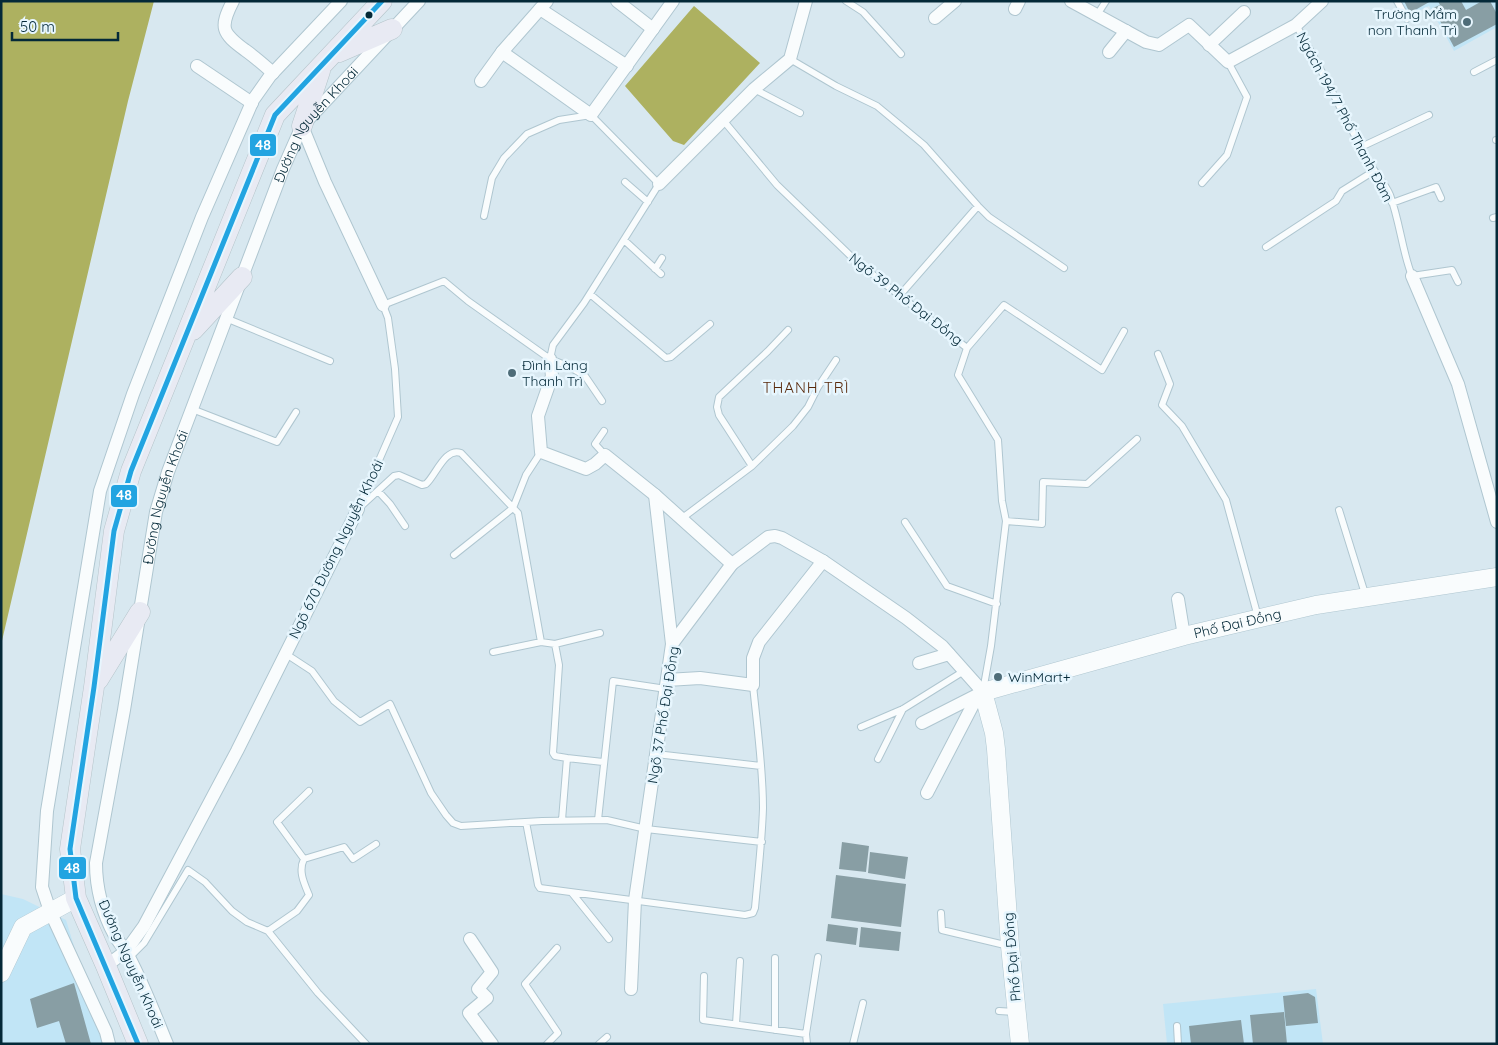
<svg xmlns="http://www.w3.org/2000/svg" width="1498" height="1045" viewBox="0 0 1498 1045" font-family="Quicksand,sans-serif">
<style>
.built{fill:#c1e5f6}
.water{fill:#adb160}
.building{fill:#889ea4}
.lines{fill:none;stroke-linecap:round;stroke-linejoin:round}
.lane-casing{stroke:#afc6d0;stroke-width:8}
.street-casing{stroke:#afc6d0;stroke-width:14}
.secondary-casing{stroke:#afc6d0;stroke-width:19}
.primary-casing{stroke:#b5c4ca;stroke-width:21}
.lane{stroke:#f9fcfd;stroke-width:6}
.street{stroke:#f9fcfd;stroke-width:12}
.secondary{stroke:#f9fcfd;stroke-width:18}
.primary{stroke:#e8eaf3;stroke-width:20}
.bus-1-casing{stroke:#e7f6fe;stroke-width:9}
.bus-1{stroke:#22a4e1;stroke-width:5}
.bus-dot{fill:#042938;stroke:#e7f6fe;stroke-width:2}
.poi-dot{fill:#4e6c78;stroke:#e7f6fe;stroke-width:2}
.labels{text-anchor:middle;stroke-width:5;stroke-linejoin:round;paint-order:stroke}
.poi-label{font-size:14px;fill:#042938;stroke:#e7f6fe;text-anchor:start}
.street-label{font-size:14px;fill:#042938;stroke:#e7f6fe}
.neighbourhood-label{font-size:15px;letter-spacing:1px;fill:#592a0c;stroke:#e7f6fe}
.line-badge{stroke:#e7f6fe;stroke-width:2}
.badge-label{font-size:14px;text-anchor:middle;font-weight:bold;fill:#fff}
</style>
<rect width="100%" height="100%" fill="#d8e8f0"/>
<path class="built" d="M1400 1H1497V27L1454 51 1429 6 1409 16Z
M1 894 23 899 66 920 104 1044H1Z
M1316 989 1323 1044H1167L1163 1004Z"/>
<path class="water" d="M1 1H154L128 101 1 645Z
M694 6 760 63 684 145 673 141 625 86Z"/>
<path class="building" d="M1404 1H1431L1410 13Z
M1438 1H1461L1466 10 1482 1H1490L1497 14V24L1454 47 1433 8 1440 5Z
M842 842 869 846 866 872 839 869Z
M870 852 908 857 905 879 868 873Z
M836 875 906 884 901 927 831 918Z
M828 924 858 928 856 945 826 941Z
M861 927 901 932 899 951 859 947Z
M74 983 91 1044H66L59 1021 37 1028 30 999Z
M1308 993 1315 997 1318 1023 1286 1026 1283 996Z
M1284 1012 1287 1044H1253L1250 1015Z
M1241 1020 1244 1044H1191L1189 1026Z"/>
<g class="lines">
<defs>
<path id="lane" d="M846 1 863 12 901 54
M1397 1 1407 19
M1097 15 1106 1
M1296 25C1322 69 1343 115 1368 160 1374 172 1385 183 1390 195 1400 222 1402 251 1412 276L1452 270 1458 282
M790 59 836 86 877 106 924 145 978 206 989 217 1064 268
M1474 72 1497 60
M754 89 800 113
M723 120 777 185 858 263 967 348
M1496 140H1497
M1361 147 1429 115
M625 182 648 202
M1202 183 1227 155 1247 97 1228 62
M1392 203 1436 187 1441 198
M484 216 492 178 504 158 527 134 559 120 591 115 659 184 584 303 553 345 550 359
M1493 218 1497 217
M624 240 661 274
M1266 247 1336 201 1342 191 1374 171
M655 269 662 258
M590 294 666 358 671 357 710 324
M900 295 978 206
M228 319 330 361
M1158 354 1170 384 1162 405 1182 426 1226 500 1258 617
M192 409 277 442 296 412
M604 431 595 444 605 455
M752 466 719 415 717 407 719 397 768 351 788 330
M378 491 390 504 405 526
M359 506 398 417 395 369 388 318 383 305 444 281 468 301 550 359 568 366 585 376 602 401
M358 509 394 476 399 475 422 485 426 484C436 475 445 447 461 453L518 513 541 642 555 644 559 665 553 753 555 756 567 758 562 820
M1339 510 1366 597
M681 519 752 466 793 426 808 407 818 387 836 360
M1006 521 1042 524 1043 482 1087 484 1137 439
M905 522 947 586 997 604
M454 555 513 508 526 475 541 452
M555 644 600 633
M493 652 541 642
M286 654 312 671 334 701 360 722 390 704 431 793 446 815 453 823 461 826 542 821 607 820 646 829 762 842
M983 691 991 646 1006 521 1002 501 998 440 958 375 967 348 1004 305 1102 370 1124 331
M861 727 903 709 964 671
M656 754 761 766
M567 758 603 762
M878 759 903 709
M598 820 613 681 666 689
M526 822 538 885 540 888 745 915 753 913 755 908C758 874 762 841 763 808 763 767 757 726 753 685
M304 859 277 822 309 791
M572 893 609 939
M941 913 942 930 1009 946
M268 931 297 911 309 895C304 883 298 871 304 859L344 847 353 859 376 844
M129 958 144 943 188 870 205 882 232 911 247 922 268 931 318 993 366 1044
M704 976 703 1020 806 1034
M999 1011 1015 1012
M736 1024 740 961
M1177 1026 1178 1044
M775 1030V958
M547 1044 558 1033 525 984 557 948
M599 1044 607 1037
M807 1044 806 1034 818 957
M853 1044 863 1003"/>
<g id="street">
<path d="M233 1C219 28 222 33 245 50 255 57 264 65 273 73"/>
<path d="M617 1 653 29"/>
<path d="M1071 1 1146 42 1159 45 1189 25 1228 62 1296 25 1322 1"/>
<path d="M540 9 627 66"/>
<path d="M1015 9 1019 1"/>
<path d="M935 18 955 1"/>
<path d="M1209 45 1244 12"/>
<path d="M502 52 591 115 673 1"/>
<path d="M1109 52 1126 31"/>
<path d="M197 66 252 103"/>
<path d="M481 81 502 52 547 1"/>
<path d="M302 126 325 182 383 305"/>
<path d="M659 184 754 89 790 59 806 1"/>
<path d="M1412 276 1458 384 1497 522"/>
<path d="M550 359 552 376 538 416 541 452 586 469 595 464 605 455 655 495 732 564"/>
<path d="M655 495 672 644"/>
<path d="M1178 599 1184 636"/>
<path d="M919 663 949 654"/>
<path d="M667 680 700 678 753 685V658L759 642 823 561"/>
<path d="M927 793 978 695"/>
<path d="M470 939 492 972 478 989 487 998 469 1013 492 1044"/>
<path d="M106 966 126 951 144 926 237 751 358 509"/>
<path d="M631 989 635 900 672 644 732 564 768 537 775 536 782 538 823 561 906 618 942 646 983 692 922 723"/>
<path d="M109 1044 106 1032 50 911 42 887 47 811 100 491 133 394 202 217 253 100 270 76 341 1"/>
<path id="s1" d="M167 1044C155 1015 144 986 130 959 126 951 120 944 115 936 103 914 96 888 96 863L124 710 156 512 168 472 283 169 302 126 419 1"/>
</g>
<g id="secondary">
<path d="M1 973 23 927 76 898"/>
<path id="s2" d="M1020 1044 1010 946 996 749 994 733 983 692 1184 636 1316 605 1497 577"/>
</g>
<path id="primary" d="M339 52 392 29
M302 126 320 71
M193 330 242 277
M98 680 140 612
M138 1044 106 966 76 898 70 849 94 687 114 531 131 471 275 115 382 1"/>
</defs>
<use href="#lane" class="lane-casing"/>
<use href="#street" class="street-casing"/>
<use href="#secondary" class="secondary-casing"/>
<use href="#primary" class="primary-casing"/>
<use href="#lane" class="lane"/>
<use href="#street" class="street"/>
<use href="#secondary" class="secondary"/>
<use href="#primary" class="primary"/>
<defs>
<path id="bus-1" d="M138 1044 76 898 70 849 94 687 114 531 131 471 275 115 382 1"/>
</defs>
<use href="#bus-1" class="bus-1-casing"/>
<use href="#bus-1" class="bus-1"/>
</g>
<circle class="bus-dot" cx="369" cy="15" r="4.5"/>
<g class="poi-dot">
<circle cx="1467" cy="22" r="5"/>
<circle cx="512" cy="373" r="5"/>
<circle cx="998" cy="677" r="5"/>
</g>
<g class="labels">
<g class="poi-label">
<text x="1457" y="19" text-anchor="end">Trường Mầm<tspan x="1457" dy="16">non Thanh Trì</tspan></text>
<text x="522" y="370">Đình Làng<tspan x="522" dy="16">Thanh Trì</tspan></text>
<text x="1008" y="682">WinMart+</text>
</g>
<g class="street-label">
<text transform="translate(1345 117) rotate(62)" y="5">Ngách 194/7 Phố Thanh Đàm</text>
<text dy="5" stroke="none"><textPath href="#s1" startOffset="974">Đường Nguyễn Khoái</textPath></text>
<text transform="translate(906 299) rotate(38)" y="5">Ngõ 39 Phố Đại Đồng</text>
<text dy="5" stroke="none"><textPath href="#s1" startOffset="569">Đường Nguyễn Khoái</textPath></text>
<text transform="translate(336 549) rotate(-64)" y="5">Ngõ 670 Đường Nguyễn Khoái</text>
<text dy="5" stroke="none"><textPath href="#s2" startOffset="618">Phố Đại Đồng</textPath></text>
<text transform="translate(663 715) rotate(-81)" y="5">Ngõ 37 Phố Đại Đồng</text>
<text transform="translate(1012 957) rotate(-95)" y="5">Phố Đại Đồng</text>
<text transform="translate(131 964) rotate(66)" y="5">Đường Nguyễn Khoái</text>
</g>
<g class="neighbourhood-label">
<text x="806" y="393">THANH TRÌ</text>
</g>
</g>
<g class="line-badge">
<rect x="249" y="133" width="28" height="24" rx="5" fill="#22a4e1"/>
<rect x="110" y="484" width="28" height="24" rx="5" fill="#22a4e1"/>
<rect x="58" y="856" width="29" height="24" rx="5" fill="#22a4e1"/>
</g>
<g class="badge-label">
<text x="263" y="150">48</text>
<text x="124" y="500">48</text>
<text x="72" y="873">48</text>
</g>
<rect width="1498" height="1045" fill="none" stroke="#042938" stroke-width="5"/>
<path d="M12 32v8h106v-8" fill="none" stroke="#042938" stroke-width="2.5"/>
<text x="20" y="32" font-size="15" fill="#042938" stroke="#e7f6fe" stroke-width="4" paint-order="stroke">50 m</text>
</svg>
